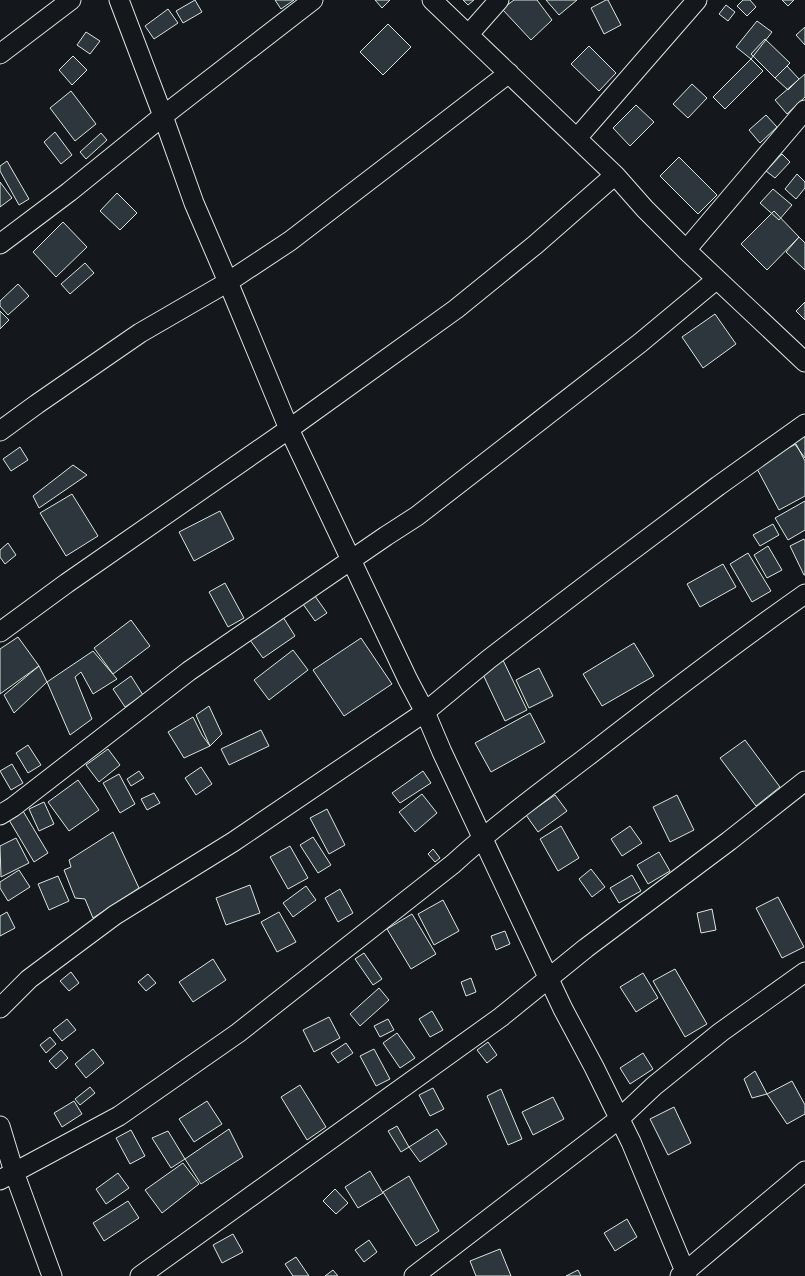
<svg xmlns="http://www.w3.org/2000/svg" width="805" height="1276" viewBox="0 0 805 1276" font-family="Ubuntu,sans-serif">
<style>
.building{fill:#2c363c;stroke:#d8e6dc}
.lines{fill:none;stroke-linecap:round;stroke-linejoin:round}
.street-casing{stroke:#d8e6dc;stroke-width:21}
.street{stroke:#14181c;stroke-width:19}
</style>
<rect width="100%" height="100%" fill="#14181c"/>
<path class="building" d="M195 0 202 12 183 23 176 11Z
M275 0H294L281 9Z
M375 0H390L382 8Z
M463 0H474L468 5Z
M514 0H537L552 20 531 40 502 9Z
M546 0H577L559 15Z
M606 0H608L621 25 604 34 591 8Z
M743 0H750L756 7 747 16 737 6Z
M782 0H794L788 6Z
M726 5 735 12 728 21 719 14Z
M168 9 178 23 154 39 145 26Z
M757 21 772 32 751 59 736 47Z
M388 24 411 47 383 75 360 52Z
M805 27V45L796 35Z
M86 32 100 41 90 54 77 45Z
M765 39 790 63 775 78 751 54Z
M589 46 616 73 599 91 571 64Z
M73 56 87 70 72 85 59 70Z
M751 59 763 71 725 109 713 97Z
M787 66 799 79 788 90 775 78Z
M805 74V97L787 114 775 100Z
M692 84 707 98 688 118 673 104Z
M71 91 96 124 75 141 50 108Z
M636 105 654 122 630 146 613 128Z
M766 115 777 127 760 143 749 130Z
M55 132 72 155 61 164 44 142Z
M101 133 107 140 86 159 80 152Z
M782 154 790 162 775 178 766 171Z
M679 157 717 195 698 214 660 176Z
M7 161 29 199 19 205 0 171V166Z
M797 174 805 182V188L796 199 785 189Z
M0 182 12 198 0 207Z
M773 189 792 205 779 220 760 203Z
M117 193 137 213 120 230 100 211Z
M774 211 799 237 767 270 741 244Z
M63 222 87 247 56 277 33 252Z
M799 237 805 243V270L786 252Z
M85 263 94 273 70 294 61 284Z
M18 284 29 296 8 315 0 306V301Z
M805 302V320L796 311Z
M0 311 9 320 0 329Z
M715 314 736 344 703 368 682 337Z
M805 427V458L789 436Z
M796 444 805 461V496L779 510 755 465Z
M20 447 28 460 11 471 3 459Z
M73 465 87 475 39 508 33 496Z
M72 494 98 536 66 556 40 513Z
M805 501V530L788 540 775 518Z
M220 511 234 539 194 561 179 532Z
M773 524 779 535 760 546 753 535Z
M804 539 805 541V575H804L790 546Z
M8 543 16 555 5 564 0 557V550Z
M768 546 782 570 767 578 754 555Z
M748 553 771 591 752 602 730 564Z
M723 564 736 587 700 607 687 584Z
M225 583 244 618 228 627 209 592Z
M310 589 327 613 315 621 298 597Z
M283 617 295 636 263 658 250 640Z
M131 620 150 646 113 674 94 648Z
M18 637 39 666 0 694V649Z
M361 638 392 684 344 716 313 670Z
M634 643 654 676 602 706 583 674Z
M293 650 308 670 269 700 254 680Z
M93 651 117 679 93 694 81 672 75 677 92 719 70 735 47 682Z
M501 656 527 710 505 721 479 666Z
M39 666 47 682 14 713 4 695Z
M539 668 553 696 529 708 516 680Z
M131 676 143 695 125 707 113 689Z
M209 706 222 734 210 746 196 715Z
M530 713 545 742 491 772 475 743Z
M193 717 202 735 210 746 184 758 168 732Z
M261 730 269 746 229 765 221 749Z
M745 740 780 787 756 806 720 758Z
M28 745 41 765 28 773 16 753Z
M108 749 120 765 99 782 86 765Z
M12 764 23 783 11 790 0 771Z
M201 767 212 784 196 795 185 778Z
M139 771 144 778 131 786 127 779Z
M423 771 431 783 400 803 392 793Z
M119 774 135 804 120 813 103 783Z
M78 780 99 810 69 831 48 802Z
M154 793 160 803 147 810 141 799Z
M422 794 437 813 415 832 399 812Z
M555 795 567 811 538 832 526 815Z
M677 795 694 830 670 842 653 807Z
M44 802 54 824 39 831 29 809Z
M327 809 345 845 329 854 310 818Z
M23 811 48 853 34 862 9 820Z
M561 826 579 858 558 871 540 839Z
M630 826 642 843 622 856 611 839Z
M113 832 139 888 93 918 85 899 75 898 64 870 71 867 69 860Z
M313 837 331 865 318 873 300 845Z
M16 838 29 863 1 877 0 846Z
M290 846 308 878 288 889 270 857Z
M433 849 440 858 435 862 428 854Z
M659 852 670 871 648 884 637 865Z
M591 869 605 887 592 897 579 879Z
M19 870 30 887 8 901 0 888V882Z
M632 875 641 891 619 903 610 888Z
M58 876 69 901 49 910 38 884Z
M250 885 260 913 226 925 216 898Z
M306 886 316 900 293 917 283 903Z
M340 889 353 913 338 922 325 898Z
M778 897 804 947 782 958 756 908Z
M443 900 459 931 434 945 418 914Z
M712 909 716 930 701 933 697 913Z
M7 912 15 928 0 936V916Z
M279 912 296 942 277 952 261 922Z
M412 914 436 954 411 969 387 929Z
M505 931 510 944 496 950 491 936Z
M364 953 382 979 373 985 355 959Z
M213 959 226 980 193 1002 179 982Z
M675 969 707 1024 685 1037 653 981Z
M71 972 79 983 69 991 60 981Z
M643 973 658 998 636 1012 620 987Z
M148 974 156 983 146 991 138 982Z
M471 978 476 992 466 996 461 982Z
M379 988 389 1000 360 1026 350 1014Z
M432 1011 443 1030 430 1037 419 1019Z
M329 1017 340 1038 314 1052 303 1030Z
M67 1019 76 1030 62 1041 53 1030Z
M388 1019 394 1030 380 1037 374 1026Z
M397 1033 415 1058 400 1068 383 1043Z
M50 1037 56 1044 46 1053 40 1045Z
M488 1042 497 1055 487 1063 477 1050Z
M346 1043 353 1053 338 1063 331 1053Z
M93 1049 104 1063 86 1078 75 1064Z
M374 1049 390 1079 376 1086 360 1056Z
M61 1050 68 1058 56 1069 49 1061Z
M643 1053 653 1069 630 1084 620 1068Z
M755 1071 767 1094 752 1098 744 1079Z
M792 1081 805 1105V1114L787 1124 767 1094Z
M300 1085 326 1127 307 1140 281 1097Z
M90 1087 95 1093 80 1105 75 1099Z
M433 1088 444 1109 430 1116 419 1095Z
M501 1089 522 1139 508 1145 487 1096Z
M553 1097 564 1119 533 1135 522 1112Z
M74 1101 82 1114 62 1127 54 1113Z
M207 1101 222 1124 194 1142 179 1119Z
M674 1107 691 1143 668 1155 650 1119Z
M397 1126 409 1147 401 1152 388 1131Z
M229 1129 243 1157 201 1184 185 1159Z
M437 1129 447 1144 420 1162 409 1147Z
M131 1130 145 1156 130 1164 116 1138Z
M168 1131 185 1159 171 1168 152 1138Z
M183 1163 199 1184 162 1213 145 1190Z
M370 1171 383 1193 358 1208 345 1187Z
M118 1173 129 1188 106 1204 96 1189Z
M409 1176 439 1231 416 1246 383 1192Z
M335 1189 348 1203 336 1214 323 1201Z
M128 1201 139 1218 104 1241 93 1223Z
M627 1219 637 1237 615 1251 604 1233Z
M233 1234 243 1252 222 1263 213 1245Z
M369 1240 377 1252 364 1262 355 1250Z
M500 1249 511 1276H476L470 1261Z
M296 1257 309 1276H293L285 1264Z
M333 1270 338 1276H325Z
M578 1270 581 1276H566Z"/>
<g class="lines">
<defs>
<path id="street" d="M119 0 163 116 194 203 228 282 289 429 408 680 425 712 442 752 563 1009 594 1067 631 1142 687 1276
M432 0 615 175 645 209 686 250 805 362
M469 34 499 0
M0 54 71 0
M577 138 697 0
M0 244 69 192 163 116 313 0
M686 250 805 110
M0 431 37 404 140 333 228 282 290 241 509 73
M0 632 67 583 289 429 456 309 535 245 615 175
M0 815 13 807 189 671 386 536 417 516 640 343 717 279
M0 1008 29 979 115 915 233 842 425 712 489 659 602 573 718 486 805 424
M0 1126 14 1172 52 1276
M0 1180 119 1116 238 1033 453 864C496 825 542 791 588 756 659 701 731 646 805 594
M140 1276 501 1017 586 948 729 841 805 781
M414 1276 619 1119 654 1086 721 1032 805 972
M680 1276 805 1171"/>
</defs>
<use href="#street" class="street-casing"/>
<use href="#street" class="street"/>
</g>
</svg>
